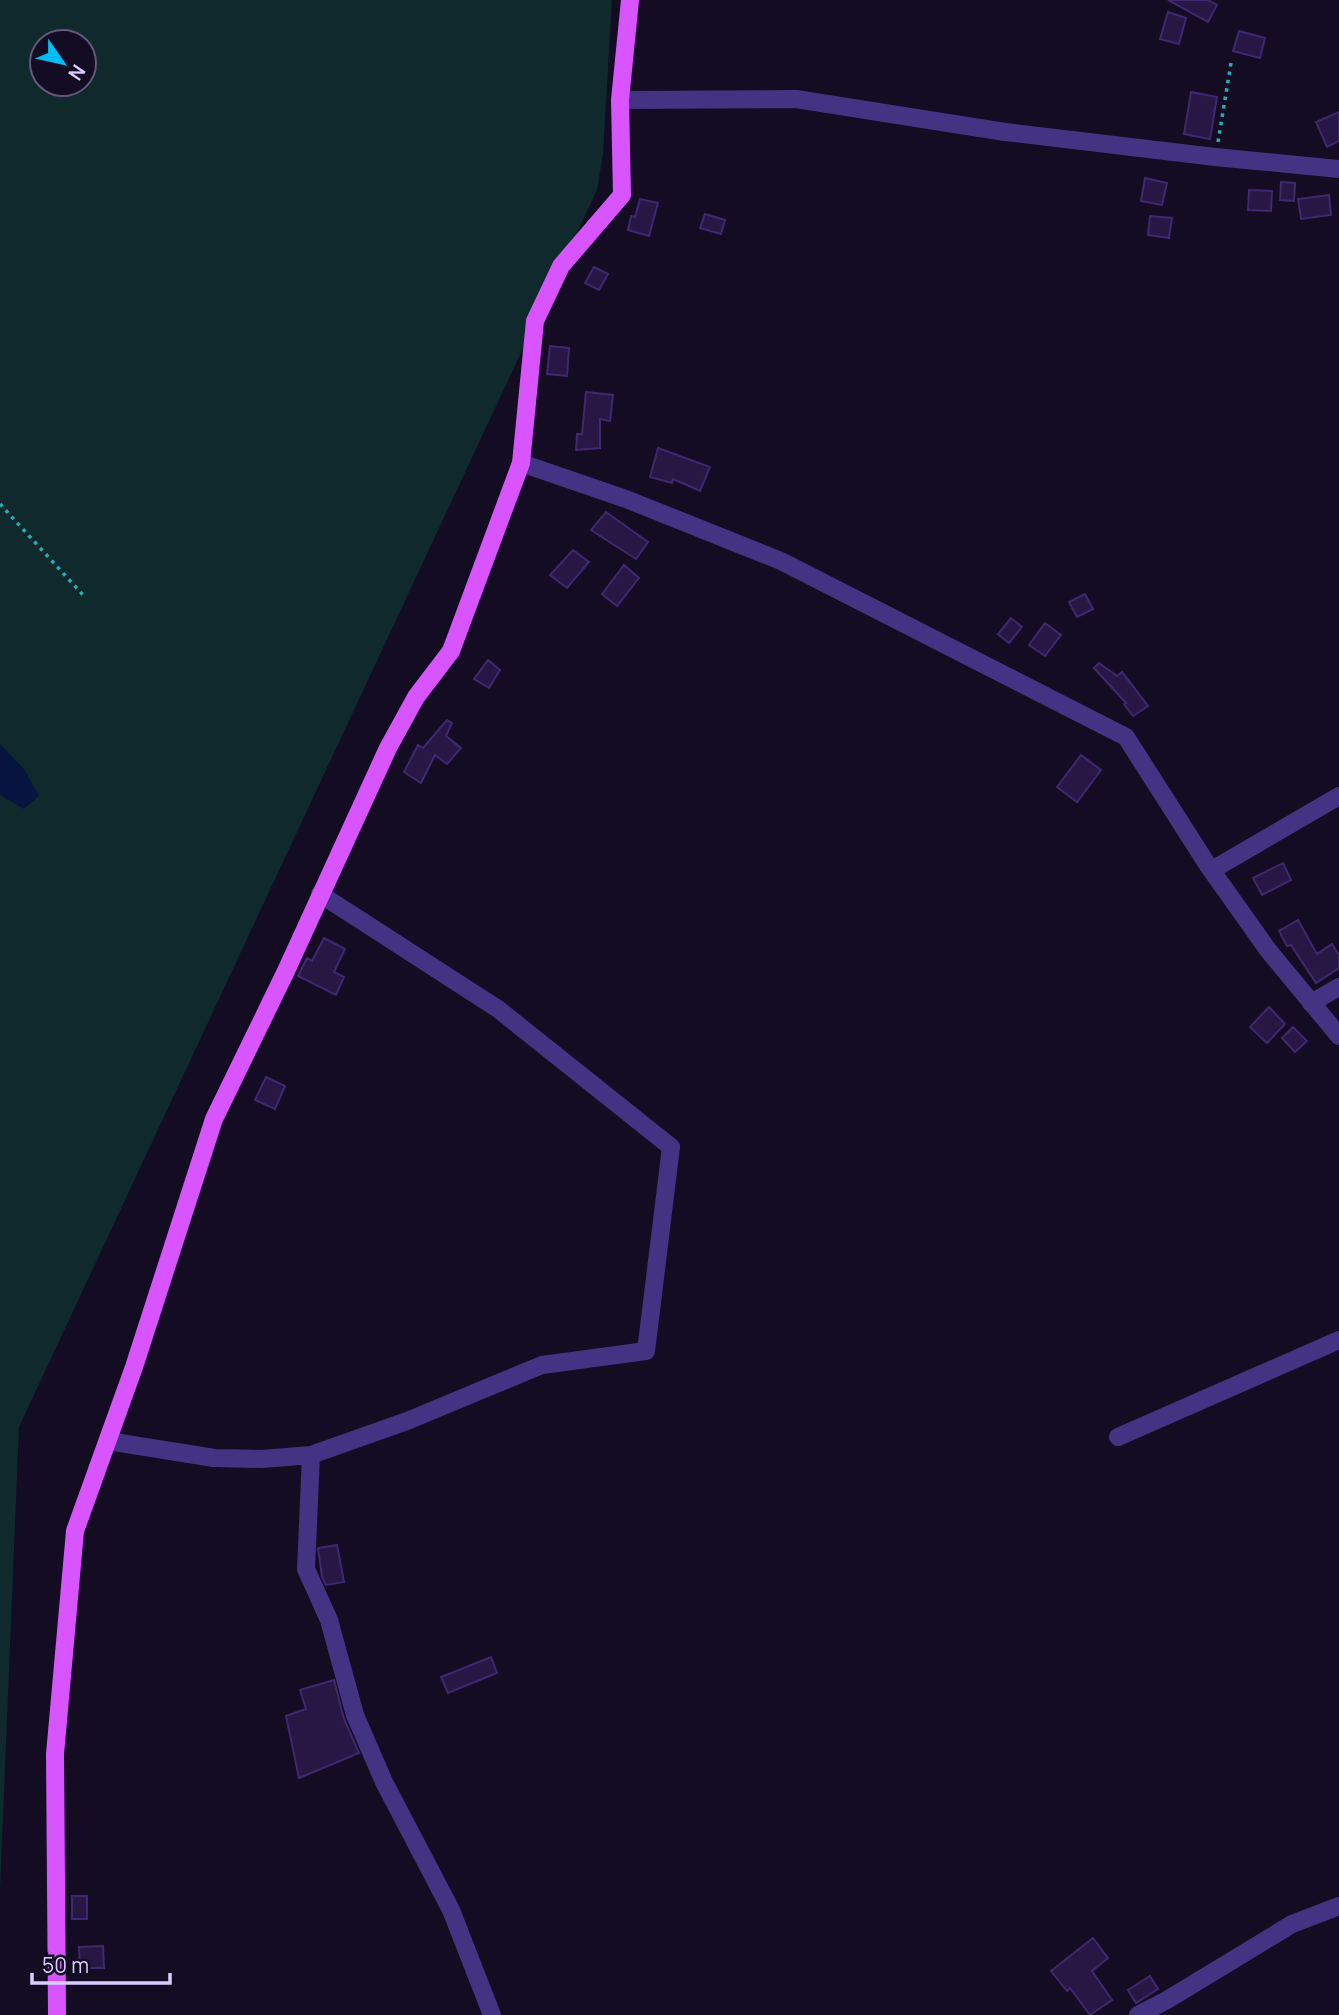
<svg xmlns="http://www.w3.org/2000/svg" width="1339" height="2015" viewBox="0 0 1339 2015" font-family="Manrope,sans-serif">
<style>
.green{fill:#0f292c;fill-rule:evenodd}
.water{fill:#071440}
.building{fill:#261744;stroke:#402871;stroke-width:2}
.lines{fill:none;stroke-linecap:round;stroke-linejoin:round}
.path{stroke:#27adb8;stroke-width:3.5;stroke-dasharray:3.5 5;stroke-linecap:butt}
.minor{stroke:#423483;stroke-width:18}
.major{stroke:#d754ff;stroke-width:18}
</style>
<rect width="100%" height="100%" fill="#130c22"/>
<path class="green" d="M0 0H612L603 154 597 190 19 1427 0 1890ZM42 42H84V84H42Z"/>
<path class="water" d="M0 744 24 769 39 796 24 809 0 795Z"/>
<path class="building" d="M1168 0H1208L1217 5 1208 22Z
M1168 12 1186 18 1179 44 1160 39Z
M1239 31 1265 38 1260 58 1233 51Z
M1191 92 1217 97 1210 139 1184 134Z
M1339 112V141L1327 147 1316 122Z
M1145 178 1167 183 1162 205 1141 201Z
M1281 182 1295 183 1294 201 1280 200Z
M1249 190 1272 191 1271 211 1248 210Z
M1329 195 1331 215 1301 219 1298 199Z
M640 199 658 203 649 236 628 230 631 216 635 217Z
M705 214 725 220 721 234 700 228Z
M1150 216 1172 218 1169 238 1148 235Z
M594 267 608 274 599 290 585 283Z
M550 346 569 348 567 376 547 374Z
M586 392 613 395 610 421 600 419V448L576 450 577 434H582Z
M658 448 710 467 700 491 673 479 672 483 650 477Z
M606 512 648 542 636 559 591 530Z
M573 550 589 562 567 588 550 575Z
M624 565 639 578 617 606 602 594Z
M1085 594 1093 609 1077 617 1069 602Z
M1011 618 1022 627 1009 643 998 634Z
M1045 623 1061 635 1045 656 1029 645Z
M488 660 500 670 489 688 474 679Z
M1099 663 1117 676 1122 672 1148 706 1133 716 1124 704 1126 703 1094 668Z
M447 720 452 723 446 736 461 748 447 764 435 755 421 783 404 772 418 745 423 748Z
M1081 755 1101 770 1077 802 1057 787Z
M1283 863 1291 880 1262 895 1253 878Z
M1298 920 1317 954 1332 944 1339 955V968L1316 983 1291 945 1287 946 1279 931Z
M324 938 345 949 334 972 344 977 336 995 298 976 307 958 312 961Z
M1269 1007 1285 1024 1267 1043 1250 1027Z
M1293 1027 1307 1041 1295 1052 1282 1038Z
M266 1077 285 1086 275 1109 255 1100Z
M337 1545 344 1582 326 1585 322 1577 318 1548Z
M491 1657 497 1673 448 1693 441 1677Z
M334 1680 344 1719 359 1753 299 1778 286 1716 306 1709 300 1690Z
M72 1896H87V1919H72Z
M1093 1938 1108 1958 1092 1971 1112 2000 1090 2015 1070 1988 1067 1991 1051 1971Z
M103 1946 104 1968H80L79 1947Z
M1150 1976 1158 1989 1136 2003 1128 1990Z"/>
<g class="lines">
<path class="path" d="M1218 142 1231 63
M0 504 83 595"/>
<path class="minor" d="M620 100 796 99 1005 132 1215 157 1339 169
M521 463 626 499 781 561 1126 737 1207 864 1268 950 1339 1036
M1212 870 1339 796
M1311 1003 1339 987
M1118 1437 1339 1340
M108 1441 214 1458 262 1459 311 1455 306 1569 329 1620 355 1715 384 1782 451 1910 492 2015
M311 1455 407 1421 542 1365 646 1351 671 1147 498 1009 320 894
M1138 2015 1167 2000 1292 1924 1339 1906"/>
<path class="major" d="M57 2015 55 1754 75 1531 134 1367 214 1119 286 971 388 748 416 697 451 651 521 463 535 321 561 266 622 195 620 100 630 0"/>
</g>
<g transform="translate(63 63) rotate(124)"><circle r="33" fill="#130c22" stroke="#62597a" stroke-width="2"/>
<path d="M0-5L12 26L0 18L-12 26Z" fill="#00bdf8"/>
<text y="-10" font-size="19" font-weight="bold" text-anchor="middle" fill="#d9cdff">N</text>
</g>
<path d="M32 1973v10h138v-10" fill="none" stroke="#d9cdff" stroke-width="3.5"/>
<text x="42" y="1973" font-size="21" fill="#d9cdff" stroke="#130c22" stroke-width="5" paint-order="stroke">50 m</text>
</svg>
